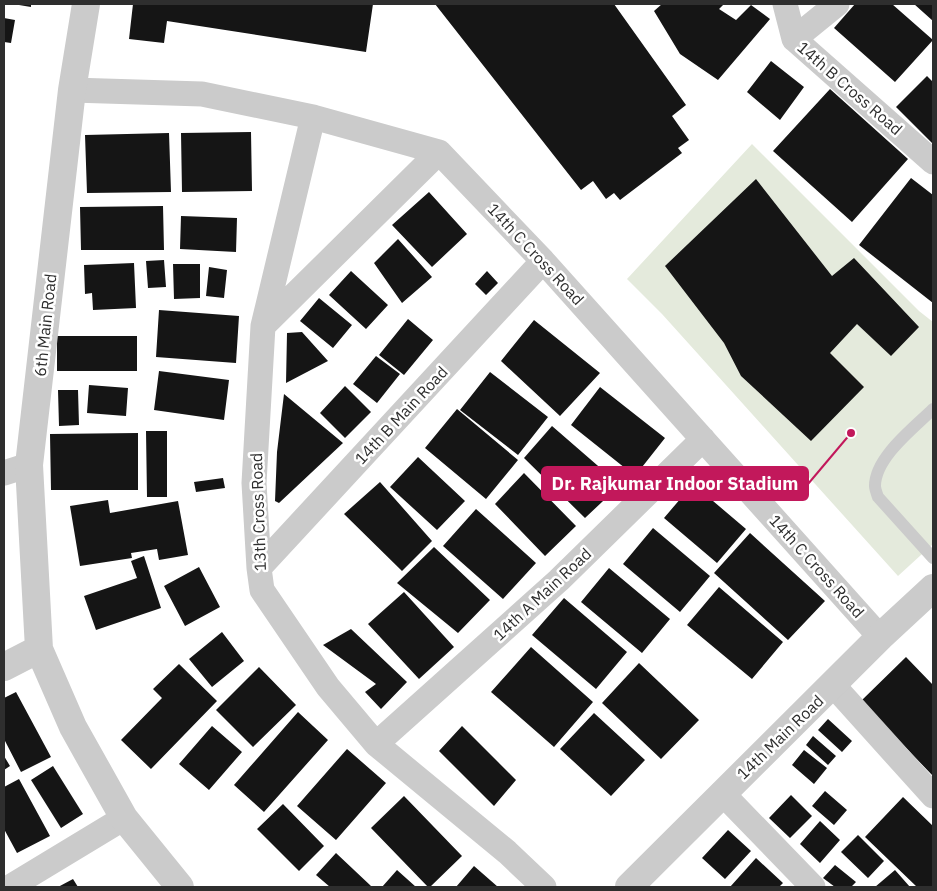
<svg xmlns="http://www.w3.org/2000/svg" width="937" height="891" viewBox="0 0 937 891" font-family="'IBM Plex Sans',sans-serif">
<style>
.green{fill:#e4eadc}
.building{fill:#151515}
.lines{fill:none;stroke-linecap:round;stroke-linejoin:round}
.service{stroke:#cbcbcb;stroke-width:12}
.minor{stroke:#cbcbcb;stroke-width:25}
.tertiary{stroke:#cbcbcb;stroke-width:28}
.labels{text-anchor:middle;stroke-width:5;stroke-linejoin:round;paint-order:stroke}
.street-label{font-size:16px;fill:#2e2e2e;stroke:#fff}
.leader{fill:none;stroke:#c2185b;stroke-width:2}
.callout-dot{fill:#c2185b;stroke:#fff;stroke-width:2}
.callout{fill:#c2185b;stroke:#c2185b;stroke-width:2}
.callout-label{font-size:18px;text-anchor:middle;font-weight:bold;fill:#fff}
</style>
<rect width="100%" height="100%" fill="#fff"/>
<path class="green" d="M752 144 919 311 933 322V544L898 576 662 314 627 279Z"/>
<path class="building" d="M13 4H31V7Z
M133 4H373L366 52 167 21 164 43 129 39Z
M435 4H614L686 105 672 116 689 140 678 148 682 153 620 200 614 193 606 199 593 181 581 190Z
M662 4H724L719 9 736 20 751 5 770 19 718 80 680 54 654 11Z
M855 4H892L933 40 895 82 834 28Z
M914 4H933V21Z
M4 18 15 20 11 43 4 42Z
M771 61 804 87 780 120 747 92Z
M927 76 933 82V144L896 107Z
M830 89 908 159 852 222 773 151Z
M251 132 252 191 182 192 181 133Z
M169 133 171 192 87 193 85 135Z
M911 178 933 195V303L859 245Z
M756 179 832 276 854 258 919 327 891 356 857 324 830 353 864 387 811 441 741 376 724 343 665 266Z
M429 192 467 234 432 267 392 225Z
M163 206 164 250H81L80 207Z
M181 216 237 218 236 252 180 249Z
M398 239 432 277 402 303 374 263Z
M164 260 166 287 148 288 146 261Z
M134 263 136 308 93 310 92 293 85 294 84 265Z
M173 264H200V298L174 299Z
M209 267 227 270 224 298 206 296Z
M351 271 388 305 366 329 329 295Z
M487 271 498 283 486 295 475 284Z
M319 298 352 325 333 348 300 321Z
M159 310 239 316 236 363 156 357Z
M408 319 433 340 404 375 379 355Z
M534 320 600 373 560 416 501 361Z
M302 332 328 361 286 383 287 333Z
M57 336H137V371H57Z
M376 356 400 374 377 403 353 384Z
M159 371 229 380 224 420 154 410Z
M490 372 548 417 518 455 460 410Z
M89 385 128 388 126 416 87 413Z
M345 386 371 412 345 438 320 413Z
M600 387 665 438 635 476 571 425Z
M58 390H78L79 425 59 426Z
M284 394 343 443 279 503 275 501 277 452Z
M457 409 518 460 486 499 425 448Z
M552 426 620 485 585 518 524 458Z
M146 431H167V497H147Z
M138 433V490H51L50 434Z
M418 457 465 501 437 530 390 487Z
M524 473 576 526 545 556 495 504Z
M223 478 225 488 196 492 194 482Z
M380 482 432 541 402 571 344 514Z
M693 484 746 529 717 563 664 518Z
M108 500 110 513 178 501 188 555 159 560 157 549 131 553 132 558 80 566 70 506Z
M476 509 536 563 503 599 443 546Z
M653 528 710 576 680 612 623 564Z
M750 533 825 601 788 640 714 573Z
M434 547 490 600 458 633 397 583Z
M144 556 161 608 96 630 84 596 137 578 131 561Z
M199 567 220 607 185 626 164 586Z
M609 568 670 619 642 653 581 602Z
M719 587 783 642 752 679 687 625Z
M404 592 454 647 419 679 368 624Z
M564 598 627 652 596 689 532 635Z
M351 629 407 682 381 709 365 692 376 684 323 645Z
M222 632 244 661 212 687 189 659Z
M531 647 593 702 554 747 491 692Z
M906 657 933 685V776L861 701Z
M639 663 699 720 661 759 602 703Z
M179 664 217 701 151 769 121 740 162 698 153 689Z
M259 667 296 705 253 747 216 710Z
M16 692 51 757 21 772 4 739V698Z
M298 712 328 740 264 812 234 785Z
M594 713 645 760 611 796 560 749Z
M828 719 852 741 842 752 818 730Z
M212 726 242 752 209 790 179 764Z
M462 726 516 780 494 806 439 751Z
M813 736 836 756 828 765 806 745Z
M347 749 386 783 336 840 297 806Z
M804 750 827 768 814 784 792 765Z
M4 756 10 766 4 770Z
M53 766 83 814 61 828 31 780Z
M19 779 50 836 17 853 4 829V787Z
M825 791 847 810 834 825 812 806Z
M791 795 812 816 790 838 769 818Z
M404 796 462 856 430 887H428L371 828Z
M903 797 933 826V887H917L865 837Z
M283 804 324 846 299 871 257 829Z
M820 821 840 840 820 863 800 844Z
M728 830 751 851 725 879 702 858Z
M858 835 884 861 868 878 841 852Z
M336 853 371 886 369 887H330L316 875Z
M756 858 783 883 779 887H730Z
M835 865 856 882 851 887H835L823 878Z
M474 866 498 887H456Z
M397 870 416 887H382Z
M895 870 910 887H875Z
M73 879 78 887H58Z"/>
<g class="lines">
<path class="service" d="M933 409C915 427 875 457 875 486 875 489 877 494 878 497L933 558"/>
<path class="minor" d="M785 4 794 39 933 162
M794 39 837 4
M72 90 202 94 313 117 439 152 543 261 880 637
M313 117 263 326 254 483 259 568 262 590 328 687 376 744 507 852 544 887
M263 326 439 152
M4 473 29 465
M259 568 543 261
M833 685 933 796
M376 744 559 580 703 439
M722 793 813 887
M10 887 124 818"/>
<path class="tertiary" d="M86 4 72 90 29 465 39 649 73 727 124 818 180 887
M4 667 39 649
M629 887 880 637 933 588"/>
</g>
<g class="labels">
<g class="street-label">
<text transform="translate(850 88) rotate(41)" y="6">14th B Cross Road</text>
<text transform="translate(536 254) rotate(47)" y="6">14th C Cross Road</text>
<text transform="translate(45 325) rotate(-84)" y="6">6th Main Road</text>
<text transform="translate(401 415) rotate(-47)" y="6">14th B Main Road</text>
<text transform="translate(258 512) rotate(-92)" y="6">13th Cross Road</text>
<text transform="translate(817 566) rotate(48)" y="6">14th C Cross Road</text>
<text transform="translate(542 594) rotate(-43)" y="6">14th A Main Road</text>
<text transform="translate(780 737) rotate(-44)" y="6">14th Main Road</text>
</g>
</g>
<path class="leader" d="M851 433L808 484"/>
<circle class="callout-dot" cx="851" cy="433" r="5"/>
<rect class="callout" x="542" y="467" width="266" height="33" rx="5"/>
<g class="callout-label">
<text x="675" y="490">Dr. Rajkumar Indoor Stadium</text>
</g>
<rect width="937" height="891" fill="none" stroke="#2e2e2e" stroke-width="10"/>
</svg>
